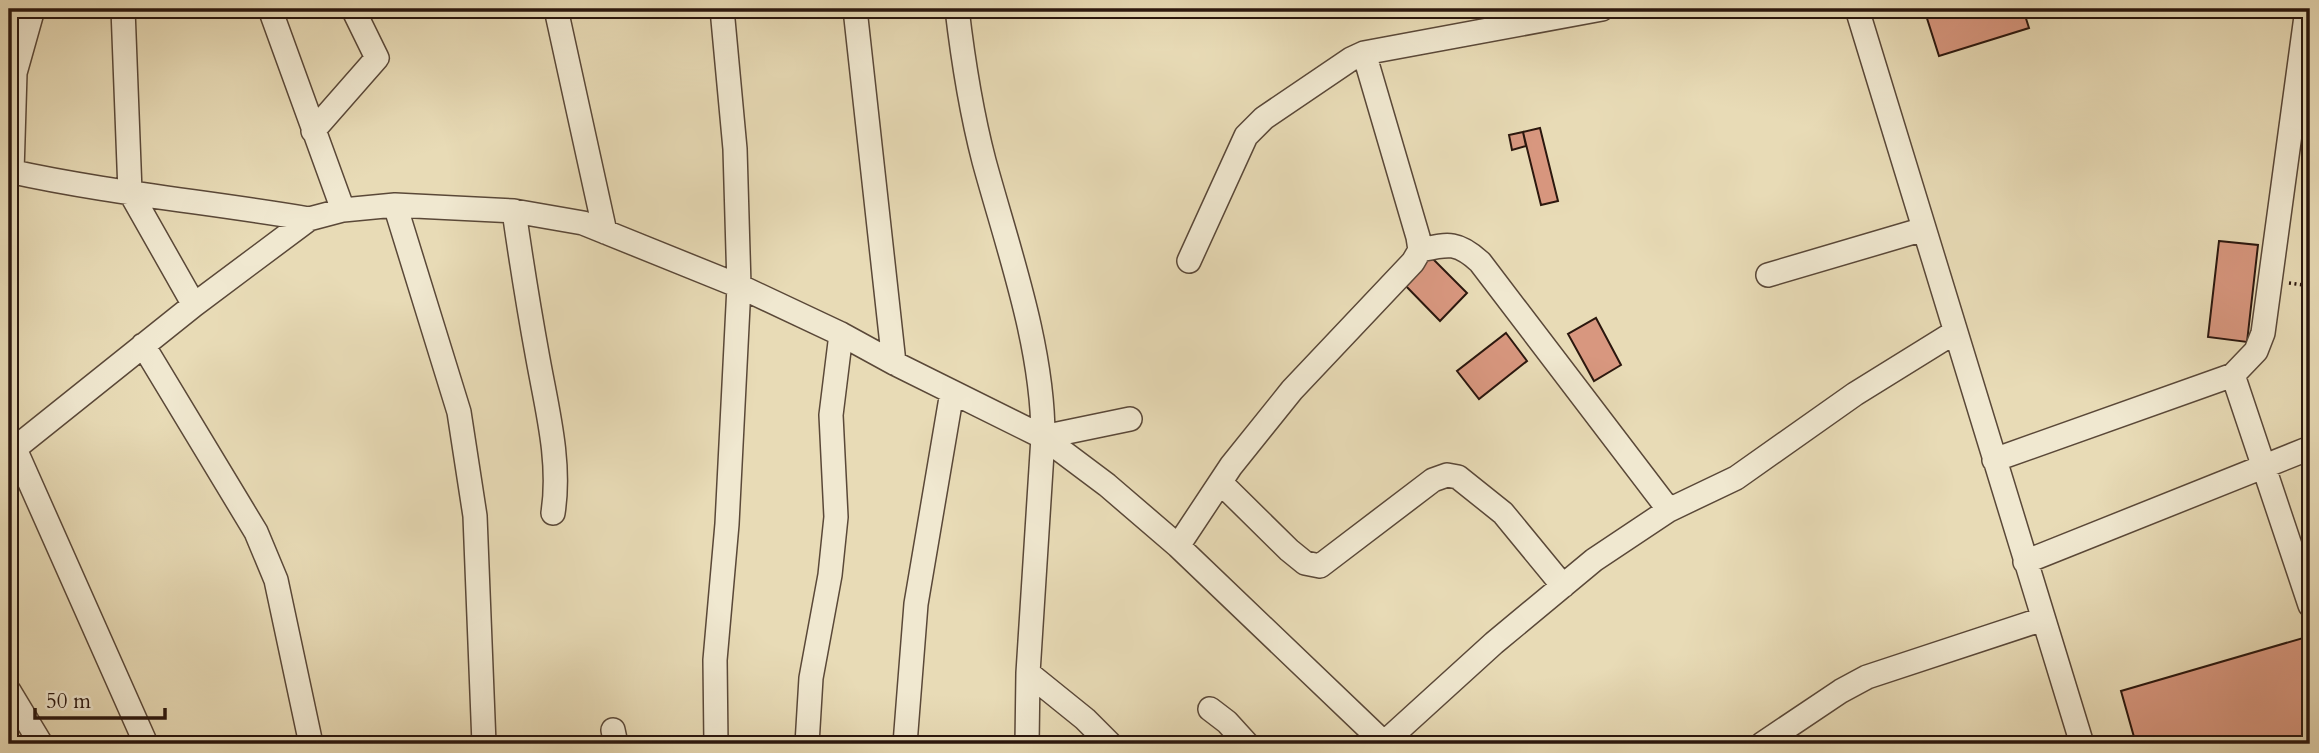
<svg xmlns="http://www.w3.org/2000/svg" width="2319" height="753" viewBox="0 0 2319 753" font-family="Cardo,serif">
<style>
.building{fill:#d8977f;stroke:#2b170e;stroke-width:2}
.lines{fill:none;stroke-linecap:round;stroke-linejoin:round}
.minor-casing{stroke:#5a4838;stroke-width:26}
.path{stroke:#2b170e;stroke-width:3.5;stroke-dasharray:2 3.5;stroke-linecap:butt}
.minor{stroke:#f0e8d0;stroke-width:23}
</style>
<rect width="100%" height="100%" fill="#e8dbb6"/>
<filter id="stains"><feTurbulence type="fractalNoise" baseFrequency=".00286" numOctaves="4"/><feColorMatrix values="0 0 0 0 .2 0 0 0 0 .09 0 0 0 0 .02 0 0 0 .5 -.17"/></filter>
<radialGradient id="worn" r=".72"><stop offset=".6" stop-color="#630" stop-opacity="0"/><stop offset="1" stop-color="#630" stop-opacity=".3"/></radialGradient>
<path class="building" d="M1924 9H2023L2029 28 1939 56Z
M1540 128 1558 201 1541 205 1523 132Z
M1523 132 1526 146 1512 150 1509 135Z
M2219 241 2258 245 2247 342 2208 337Z
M1427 253 1467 293 1440 321 1400 280Z
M1596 318 1621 365 1594 381 1568 334Z
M1506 333 1527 361 1479 399 1457 371Z
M2310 636V744H2136L2121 691Z"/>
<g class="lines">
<defs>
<path id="minor" d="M123 9 130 192 194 305
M270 9 343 210
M556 9 605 232
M855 9 894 363
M957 9C963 60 971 111 984 161 1008 249 1043 345 1043 437
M1857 9 2082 744
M313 131 377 58 353 9
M9 171C108 193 209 202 309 219
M12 172 15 73 33 9
M395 205 459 412 475 516 484 744
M514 211C521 260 529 310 538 359 547 409 561 462 553 513
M1420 250C1448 244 1457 241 1480 262L1669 510
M1189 261 1246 136 1264 118 1351 59 1364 53 1602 9
M1768 275 1924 229
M143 345 256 532 276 580 311 744
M2233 375 2310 605
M9 443 15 449 146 744
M9 453 194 305 309 219 343 210 395 205 514 211 583 223 739 286 841 334 894 363 1043 437 1130 419
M1994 460 2233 375 2256 351 2263 333 2307 9
M1221 483 1289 550 1305 563 1320 566 1433 480 1447 475 1458 477 1503 513 1563 586
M1178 546 1231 466 1292 390 1413 262 1420 250 1418 237 1364 53
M2025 562 2310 448
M9 691 41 744
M1210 709 1227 722 1247 744
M613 730 616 744
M716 744 715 660 727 524 739 286 735 149 722 9
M807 744 811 678 830 575 836 517 831 415 841 334
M905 744 916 604 952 392
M1027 744 1028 673
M1110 744 1085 719 1028 673 1043 437 1107 485 1178 546 1384 743 1494 643 1594 560 1669 510 1736 478 1855 394 1955 332
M1762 744 1841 691 1867 677 2043 619"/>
</defs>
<use href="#minor" class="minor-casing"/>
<path class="path" d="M2289 283 2310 286"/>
<use href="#minor" class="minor"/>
</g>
<rect width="2319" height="753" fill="none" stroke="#e8dbb6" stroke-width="35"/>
<rect x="10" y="10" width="2298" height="732" fill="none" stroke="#2b170e" stroke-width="3.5"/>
<rect x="18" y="18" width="2284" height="718" fill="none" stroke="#2b170e" stroke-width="2"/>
<path d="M35 708v10h130v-10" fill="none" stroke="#2b170e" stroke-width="3.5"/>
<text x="46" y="708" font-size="21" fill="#2b170e" stroke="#f0e8d0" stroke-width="5" paint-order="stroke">50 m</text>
<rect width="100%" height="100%" filter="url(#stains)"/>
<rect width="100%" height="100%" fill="url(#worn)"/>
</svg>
